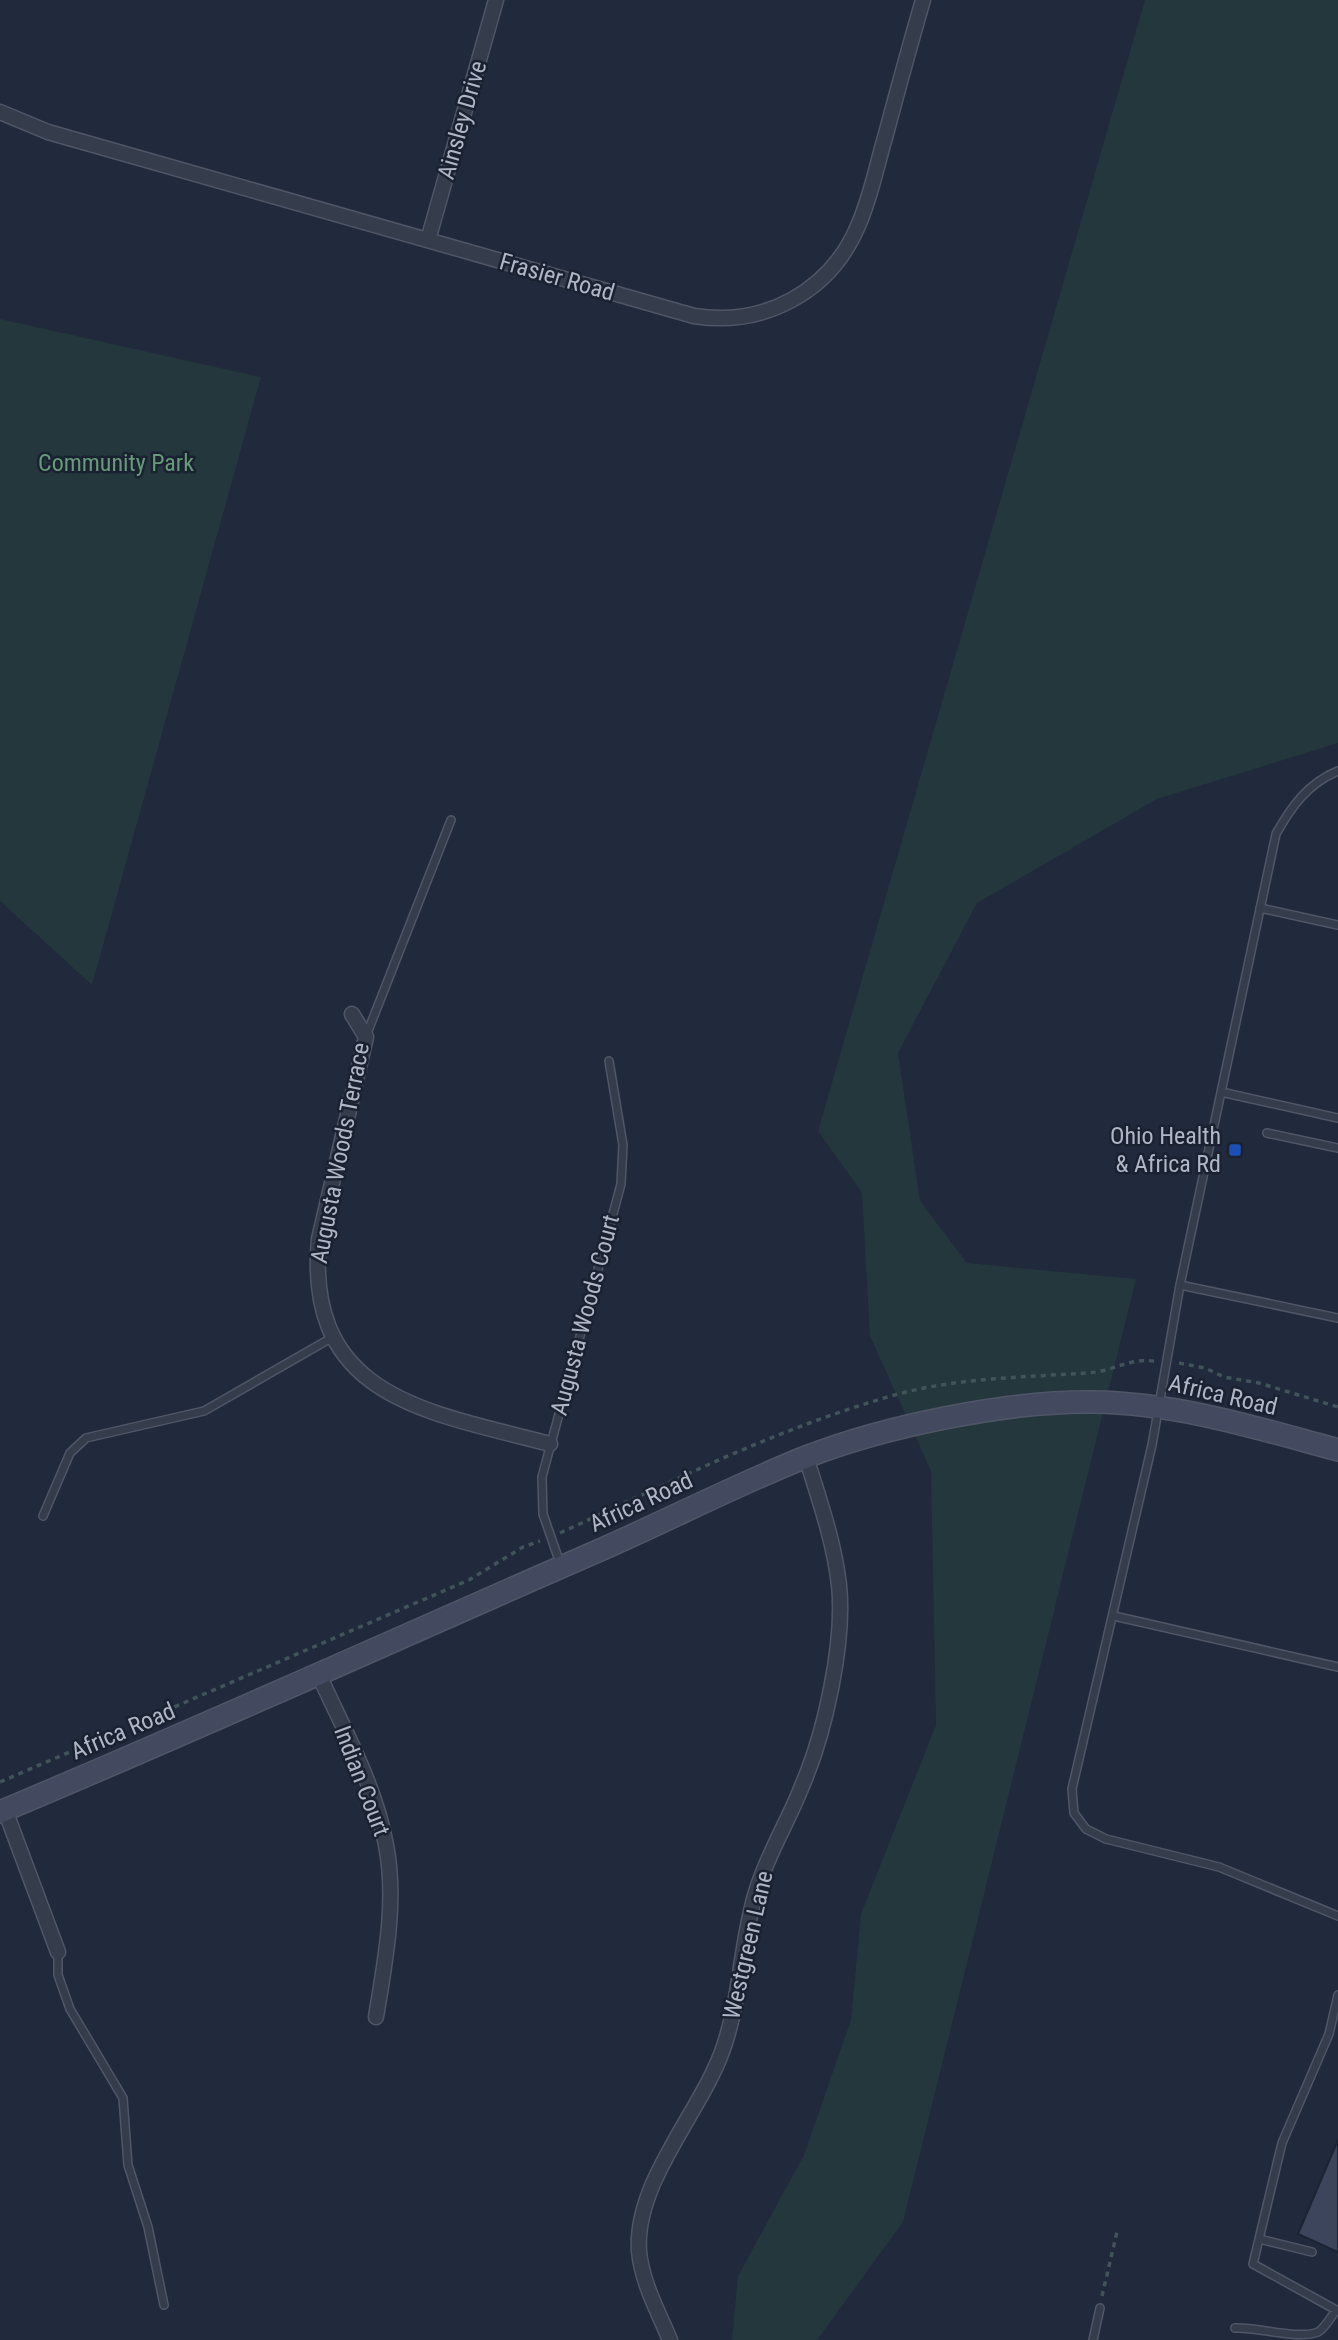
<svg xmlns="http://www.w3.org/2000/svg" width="1338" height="2340" viewBox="0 0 1338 2340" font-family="'Roboto Condensed',sans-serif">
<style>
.green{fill:#23373d}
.building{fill:#3d455c;stroke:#1c2333;stroke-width:2}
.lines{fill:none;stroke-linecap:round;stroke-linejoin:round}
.lane-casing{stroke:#505667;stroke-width:10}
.street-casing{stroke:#505667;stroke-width:17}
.secondary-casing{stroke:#505667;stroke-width:24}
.path{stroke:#41545a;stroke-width:3.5;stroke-dasharray:5 5;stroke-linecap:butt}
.lane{stroke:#353c4c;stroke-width:7}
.street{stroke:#353c4c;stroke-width:14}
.secondary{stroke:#434a5f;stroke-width:21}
.transit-dot{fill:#1a4fb4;stroke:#1a2131;stroke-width:2.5}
.labels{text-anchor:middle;stroke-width:5;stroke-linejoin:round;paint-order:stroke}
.street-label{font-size:24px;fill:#b0b6c8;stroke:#1a2131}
.park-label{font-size:24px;fill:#669a78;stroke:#1a2131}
.poi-label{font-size:24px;fill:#b0b6c8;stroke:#1a2131;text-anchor:end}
</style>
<rect width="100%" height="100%" fill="#21293c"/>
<path class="green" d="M1145 0H1338V743L1157 799 977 903 898 1053 920 1201 967 1263 1136 1279 903 2222 817 2340H732L738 2276 804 2155 851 2020 861 1914 936 1725 931 1471 870 1336 862 1193 818 1131Z
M0 319 261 377 92 985 0 901Z"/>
<path class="building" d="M1338 2140V2252L1298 2234Z"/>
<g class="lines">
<defs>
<path id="lane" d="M1338 771C1308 783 1291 807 1276 834L1180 1285 1152 1445 1072 1789 1074 1813 1086 1829 1106 1839 1219 1867 1338 1916
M1260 908 1338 925
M366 1036 451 820
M1221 1092 1338 1118
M1267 1133 1338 1148
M1180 1285 1338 1318
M43 1516 70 1453 86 1438 204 1411 333 1337
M561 1566 543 1514 542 1477 621 1184 623 1145 609 1061
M1114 1616 1338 1667
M58 1952V1975L70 2009 123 2098 128 2165 148 2227 164 2305
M1338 1995 1329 2034 1282 2143 1253 2264 1338 2311
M1259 2239 1312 2252
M1235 2328C1258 2327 1299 2340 1318 2332 1325 2328 1331 2317 1336 2310
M1093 2340 1100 2308"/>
<path id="street" d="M0 112 48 132 694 316C764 327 830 292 858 226 871 197 877 164 886 134 898 89 910 45 923 0
M428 240 496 0
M352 1014 366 1037 319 1239C304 1399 430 1412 550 1444
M319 1675C344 1730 375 1785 386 1845 397 1901 385 1962 376 2017
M5 1810 58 1952
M670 2340C658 2311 642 2283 639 2251 634 2180 705 2108 725 2043 741 1994 741 1941 756 1892 767 1855 788 1822 802 1786 825 1733 845 1642 839 1585 834 1541 819 1499 806 1457"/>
<path id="secondary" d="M0 1812C198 1729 394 1640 591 1554 663 1523 733 1486 806 1457 886 1426 1007 1401 1093 1402 1178 1403 1257 1428 1338 1450"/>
</defs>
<use href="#lane" class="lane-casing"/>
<use href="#street" class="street-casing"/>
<use href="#secondary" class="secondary-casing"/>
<path class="path" d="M1179 1363 1205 1368 1224 1377 1259 1383 1338 1407
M560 1533C671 1482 780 1427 898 1394 958 1378 1025 1377 1087 1373 1112 1372 1127 1358 1154 1361
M0 1782 469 1580 523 1547 540 1541
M1102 2296 1117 2232"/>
<use href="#lane" class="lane"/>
<use href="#street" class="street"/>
<use href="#secondary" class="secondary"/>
</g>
<rect class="transit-dot" x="1228" y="1143" width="14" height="14" rx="3.5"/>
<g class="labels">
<g class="street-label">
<text transform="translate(462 120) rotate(-74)" y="8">Ainsley Drive</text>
<text transform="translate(557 277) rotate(16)" y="8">Frasier Road</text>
<text transform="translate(340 1153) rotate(-79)" y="8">Augusta Woods Terrace</text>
<text transform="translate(585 1315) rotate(-75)" y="8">Augusta Woods Court</text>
<text transform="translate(1223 1395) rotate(13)" y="8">Africa Road</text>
<text transform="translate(641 1502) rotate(-25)" y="8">Africa Road</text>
<text transform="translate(123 1731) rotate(-23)" y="8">Africa Road</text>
<text transform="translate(362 1781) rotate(69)" y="8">Indian Court</text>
<text transform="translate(748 1945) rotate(-77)" y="8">Westgreen Lane</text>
</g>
<g class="park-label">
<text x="116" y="471">Community Park</text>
</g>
<g class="poi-label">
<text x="1221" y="1144">Ohio Health<tspan x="1221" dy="28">&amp; Africa Rd</tspan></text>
</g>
</g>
</svg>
